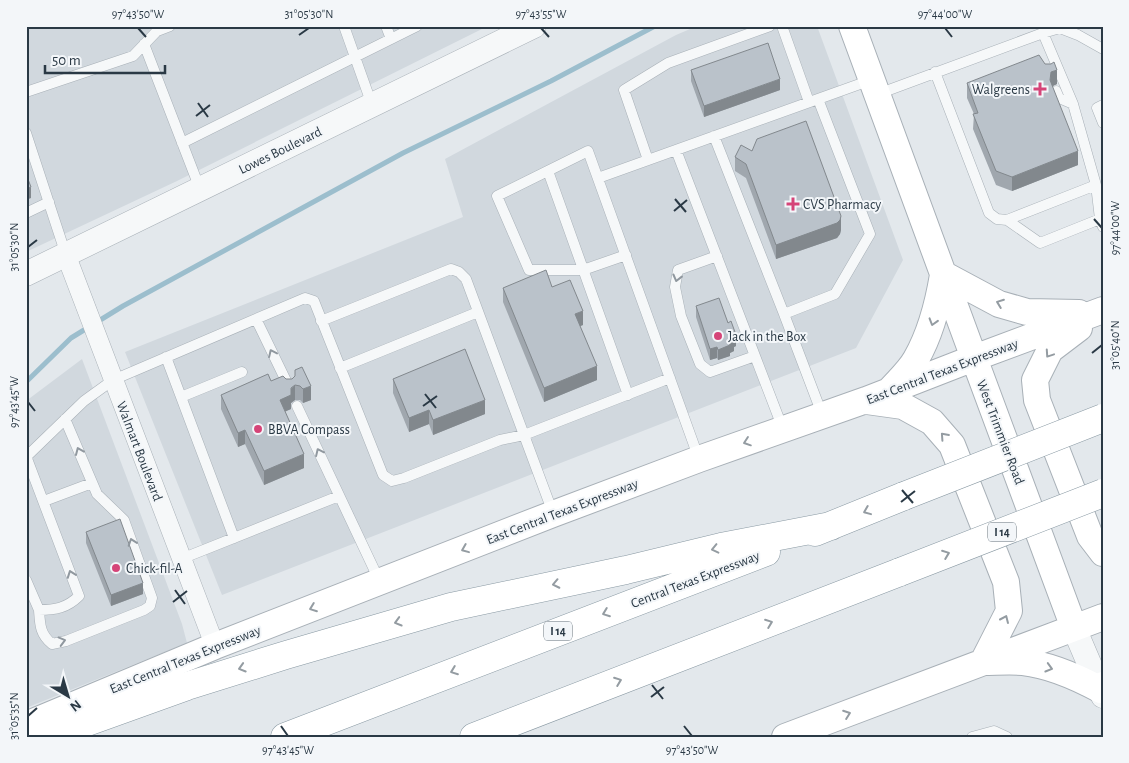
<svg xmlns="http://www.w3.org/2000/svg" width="1129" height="763" viewBox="0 0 1129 763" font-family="'Alegreya Sans',sans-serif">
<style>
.built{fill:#d1d8de}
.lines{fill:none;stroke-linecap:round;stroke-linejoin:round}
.stream{stroke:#9cbecd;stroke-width:5}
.service-casing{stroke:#a8b0b7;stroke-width:11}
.minor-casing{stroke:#a8b0b7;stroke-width:20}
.tertiary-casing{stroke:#a8b0b7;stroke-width:25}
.secondary-casing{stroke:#a8b0b7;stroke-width:28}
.motorway-casing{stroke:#8999a3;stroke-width:29}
.service{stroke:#f6f8f9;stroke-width:10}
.minor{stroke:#f6f8f9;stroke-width:19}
.tertiary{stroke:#f6f8f9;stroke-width:24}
.secondary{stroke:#fff;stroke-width:26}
.motorway{stroke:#fff;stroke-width:28}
.motorway-bridge-casing{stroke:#8999a3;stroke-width:29;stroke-linecap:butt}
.motorway-bridge{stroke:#fff;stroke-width:28}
.wall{fill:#a0a7ae}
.shaded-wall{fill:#82888d}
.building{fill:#bac2ca;stroke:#82888d}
.oneway{stroke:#90989f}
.oneway2{stroke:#949ca2}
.ticks{fill:none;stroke:#2a3945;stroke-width:2}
.poi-dot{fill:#d54478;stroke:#f3f6f9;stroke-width:2}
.labels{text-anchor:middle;stroke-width:4;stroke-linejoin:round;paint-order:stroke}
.shield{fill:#f3f6f9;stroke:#66727b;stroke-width:1}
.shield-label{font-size:12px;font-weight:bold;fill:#2a3945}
.poi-label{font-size:14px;fill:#2a3945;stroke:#f3f6f9;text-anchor:start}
.street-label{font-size:14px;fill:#2a3945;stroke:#f3f6f9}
.neatline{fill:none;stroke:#2a3945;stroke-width:2}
.ticks-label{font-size:12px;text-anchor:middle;fill:#2a3945}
</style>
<rect width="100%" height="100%" fill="#e3e8ec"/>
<path class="built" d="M26 26H488L177 181 26 252Z
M697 26H817L903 260 856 348 222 595 125 352 463 217 445 159 676 35Z
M82 359 182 624 187 643 26 708V401Z"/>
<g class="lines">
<path class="stream" d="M26 382 71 338 123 306 403 153 551 81 655 26"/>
<defs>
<path id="service" d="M344 26 372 105
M386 26 391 39
M782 26 809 102
M1043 33 1073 104 1096 185 1100 219 1103 227
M144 44 200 189
M935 72 989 213 997 219 1007 220 1096 185
M1056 91 1059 98 1073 104
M26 92 133 56 157 31 170 26
M878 94 1043 33 1060 28 1078 35 1103 49
M818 99 870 234 835 294 784 314 822 414
M1103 105 1097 108 1103 123
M26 133 66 255
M714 136 784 314
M182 143 417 26
M676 150 783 429
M648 160 624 90 668 63 770 26
M548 171 628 395
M598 178 871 80
M26 213 49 202
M1007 220 1040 243 1100 219
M626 255 583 270H529L497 196 588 151 699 459
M717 256 678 270 675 287 681 316 700 364 710 372 755 356
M256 319 289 387
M321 321 451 269 459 272 466 279 553 513
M166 357 234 538
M340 368 478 312
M181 397 242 372
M297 406 380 582
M26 457 84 401 113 380 305 298 314 301 383 475 392 481 404 478 500 440 524 435 670 378
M44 501 92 483
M181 559 339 496
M26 580 39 610C55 610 67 608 79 596L26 456
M39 610C40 625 40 634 52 644L66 641 144 610 150 606 152 598 124 520 97 494 65 419
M972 737 994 731 1007 737"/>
<path id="minor" d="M66 255 215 646"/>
<path id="tertiary" d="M26 274 534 26
M1074 628 1103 696"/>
<path id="secondary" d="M852 26 974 358 1074 628
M943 274 999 304 1027 312 1079 313
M1079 328 1050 350 1035 380 1037 400 1090 536 1103 553
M891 389C899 380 910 370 916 359 931 333 938 305 943 275
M867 401 903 406 932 422 952 445 1006 582 1009 611 983 662C996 662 1010 661 1023 662 1050 665 1077 677 1101 690L1103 685
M26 725 215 646 553 514 699 459 866 400 974 358 1103 310
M785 737 1103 617"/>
<path id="motorway" d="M815 532 904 496
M45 737 187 686 286 655 451 607 626 570 721 547 831 526
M285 737 766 552
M474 737 900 572"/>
</defs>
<use href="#service" class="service-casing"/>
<use href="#minor" class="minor-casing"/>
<use href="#tertiary" class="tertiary-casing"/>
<use href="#secondary" class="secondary-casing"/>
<use href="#motorway" class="motorway-casing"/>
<use href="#service" class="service"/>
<use href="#minor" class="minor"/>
<use href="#tertiary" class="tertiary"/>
<use href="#secondary" class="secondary"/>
<use href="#motorway" class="motorway"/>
<defs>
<path id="motorway-bridge" d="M904 496 1103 418
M900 572 1103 493"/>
</defs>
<use href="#motorway-bridge" class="motorway-bridge-casing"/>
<use href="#motorway-bridge" class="motorway-bridge"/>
</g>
<path class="wall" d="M1045 64 1057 84 1052 86 1078 165 1012 191 996 185 973 129 974 114 967 98V83Z
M691 70 780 90 704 117 691 81Z
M741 145 841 230 840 234 837 238 776 259 746 178 735 171V157Z
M552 287 583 325 580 326 597 380 544 402 503 302V288Z
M696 306 736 346 734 347V351L730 353V356L718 360 717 358 710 360 696 317Z
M295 376 311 400 303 403 300 400H295L291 403V409L285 411 304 468 264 485 245 444 238 447 221 409V395L271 381 286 379H292Z
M393 379 485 414 433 435 429 424 409 432 393 393Z
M86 532 143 594 111 606 86 543Z"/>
<path class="shaded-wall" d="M1057 70V84L1051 87 1050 80 1051 72Z
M780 79V90L704 117V106Z
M1078 151V165L1012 191V177Z
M31 187V198L26 200V189Z
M841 216V230L840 234 837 238 776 259V245Z
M583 311V325L575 328V314Z
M736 335V346L734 347V351L730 353V356L718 360V350L729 342 733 336Z
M717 347V358L710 360V349Z
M597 366V380L544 402V388Z
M295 385V400L291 403V409L280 414V400Z
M311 386V400L303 403V389Z
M485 400V414L433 435V420Z
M429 410V424L409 432V418Z
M245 430V444L238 447V433Z
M304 454V468L264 485V471Z
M143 583V594L111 606V595Z"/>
<path class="building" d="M768 43 780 79 704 106 691 70Z
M1039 55 1045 64H1051L1054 62 1057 70 1051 72 1050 80 1078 151 1012 177 996 171 973 114 978 113 967 83Z
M806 121 841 216 840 220 837 223 776 245 746 164 735 157 741 145 752 151 757 139Z
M26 174 31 187 26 189Z
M546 270 552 287 570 280 583 311 575 314 597 366 544 388 503 288Z
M719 298 728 323 731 321 736 335 733 336 734 340 729 342 730 345 718 350 717 347 710 349 696 306Z
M465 349 485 400 433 420 429 410 409 418 393 379Z
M302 367 311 386 303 389 300 386 295 385 291 388V395L280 400 304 454 264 471 245 430 238 433 221 395 268 374 271 381 283 376 286 379H292L295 376V370Z
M120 519 143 583 111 595 86 532Z"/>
<defs><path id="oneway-chevron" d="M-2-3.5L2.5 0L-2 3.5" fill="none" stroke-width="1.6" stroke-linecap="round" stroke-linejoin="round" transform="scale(1.25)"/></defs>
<g class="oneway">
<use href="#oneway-chevron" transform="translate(677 278) rotate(104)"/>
<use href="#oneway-chevron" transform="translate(272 353) rotate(-115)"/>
<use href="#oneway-chevron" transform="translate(79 451) rotate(-113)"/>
<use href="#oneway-chevron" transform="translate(319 452) rotate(-115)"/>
<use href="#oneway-chevron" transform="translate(132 542) rotate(-109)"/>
<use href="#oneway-chevron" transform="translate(71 574) rotate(-110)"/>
<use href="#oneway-chevron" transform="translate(62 641) rotate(-15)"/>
</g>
<g class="oneway2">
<use href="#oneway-chevron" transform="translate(1000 303) rotate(-159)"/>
<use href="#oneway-chevron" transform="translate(933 322) rotate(107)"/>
<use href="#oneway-chevron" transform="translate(1049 354) rotate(124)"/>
<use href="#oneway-chevron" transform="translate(944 436) rotate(-132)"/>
<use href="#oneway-chevron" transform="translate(747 442) rotate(161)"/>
<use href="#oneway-chevron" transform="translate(867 511) rotate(158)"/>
<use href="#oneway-chevron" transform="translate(465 549) rotate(158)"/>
<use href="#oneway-chevron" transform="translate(715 549) rotate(167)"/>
<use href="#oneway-chevron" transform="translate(946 554) rotate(-21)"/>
<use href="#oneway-chevron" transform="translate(556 584) rotate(168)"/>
<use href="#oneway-chevron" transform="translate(313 608) rotate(159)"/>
<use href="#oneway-chevron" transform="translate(606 613) rotate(159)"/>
<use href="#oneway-chevron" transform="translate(1005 619) rotate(-66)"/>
<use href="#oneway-chevron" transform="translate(398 622) rotate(164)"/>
<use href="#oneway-chevron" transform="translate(769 623) rotate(-21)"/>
<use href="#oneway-chevron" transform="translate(242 668) rotate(163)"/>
<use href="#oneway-chevron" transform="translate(1049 668) rotate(16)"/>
<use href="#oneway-chevron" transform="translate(454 671) rotate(159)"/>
<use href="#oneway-chevron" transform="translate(618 681) rotate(-21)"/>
<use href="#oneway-chevron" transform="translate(847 714) rotate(-20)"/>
</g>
<path class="ticks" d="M138 28 146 37M541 28 549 37M945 28 952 37M299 35 309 28M198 103 208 117M196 116 210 105M675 199 686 212M674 211 687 200M1094 219 1102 228M28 247 37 240M1092 353 1102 345M425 394 436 408M28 402 35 411M423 406 437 396M902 490 913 503M901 502 915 491M175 590 185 604M173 602 187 591M652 685 663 699M651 697 664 687M28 716 37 708M281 726 288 736M684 726 692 736"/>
<g class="poi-dot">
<path d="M1037.5 81.5h5v5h5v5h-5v5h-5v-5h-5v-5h5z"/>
<path d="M790.5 196.5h5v5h5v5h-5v5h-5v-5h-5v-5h5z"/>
<circle cx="718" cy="336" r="5"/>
<circle cx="258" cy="429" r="5"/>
<circle cx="116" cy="568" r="5"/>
</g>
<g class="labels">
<g class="shield">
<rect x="988" y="522.5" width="28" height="19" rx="4"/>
<rect x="544" y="621.5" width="28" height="19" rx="4"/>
</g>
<g class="shield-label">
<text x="1002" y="536">I 14</text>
<text x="558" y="635">I 14</text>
</g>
<g class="poi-label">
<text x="1030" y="94" text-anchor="end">Walgreens</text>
<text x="803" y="209">CVS Pharmacy</text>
<text x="728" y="341">Jack in the Box</text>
<text x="268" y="434">BBVA Compass</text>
<text x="126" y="573">Chick-fil-A</text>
</g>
<g class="street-label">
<text transform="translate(280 150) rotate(-26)" y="5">Lowes Boulevard</text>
<text transform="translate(942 371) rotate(-21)" y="5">East Central Texas Expressway</text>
<text transform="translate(1001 432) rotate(69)" y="5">West Trimmier Road</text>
<text transform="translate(140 451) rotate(69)" y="5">Walmart Boulevard</text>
<text transform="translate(562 511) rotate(-21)" y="5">East Central Texas Expressway</text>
<text transform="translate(695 579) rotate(-21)" y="5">Central Texas Expressway</text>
<text transform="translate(185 659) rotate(-22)" y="5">East Central Texas Expressway</text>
</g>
</g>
<rect width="1129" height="763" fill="none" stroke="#f3f6f9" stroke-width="55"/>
<g transform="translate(68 696) rotate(142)" stroke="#f3f6f9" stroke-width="4" paint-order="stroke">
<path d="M0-4L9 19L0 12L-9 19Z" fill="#2a3945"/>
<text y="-8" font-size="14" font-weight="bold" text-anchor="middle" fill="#2a3945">N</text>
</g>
<path d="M45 65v8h120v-8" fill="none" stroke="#2a3945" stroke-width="2.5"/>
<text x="52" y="65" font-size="15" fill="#2a3945" stroke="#f3f6f9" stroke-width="4" paint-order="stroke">50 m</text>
<rect x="28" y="28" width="1074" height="708" class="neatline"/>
<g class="ticks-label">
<text x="138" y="18">97°43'50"W</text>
<text x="309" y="18">31°05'30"N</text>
<text x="541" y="18">97°43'55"W</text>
<text x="945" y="18">97°44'00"W</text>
<text transform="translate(1115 228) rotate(-90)" y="4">97°44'00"W</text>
<text transform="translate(14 247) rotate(-90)" y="4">31°05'30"N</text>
<text transform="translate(1115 345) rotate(-90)" y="4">31°05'40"N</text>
<text transform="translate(14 402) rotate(-90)" y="4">97°43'45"W</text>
<text transform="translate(14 716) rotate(-90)" y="4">31°05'35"N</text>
<text x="288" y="754">97°43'45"W</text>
<text x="692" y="754">97°43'50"W</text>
</g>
</svg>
